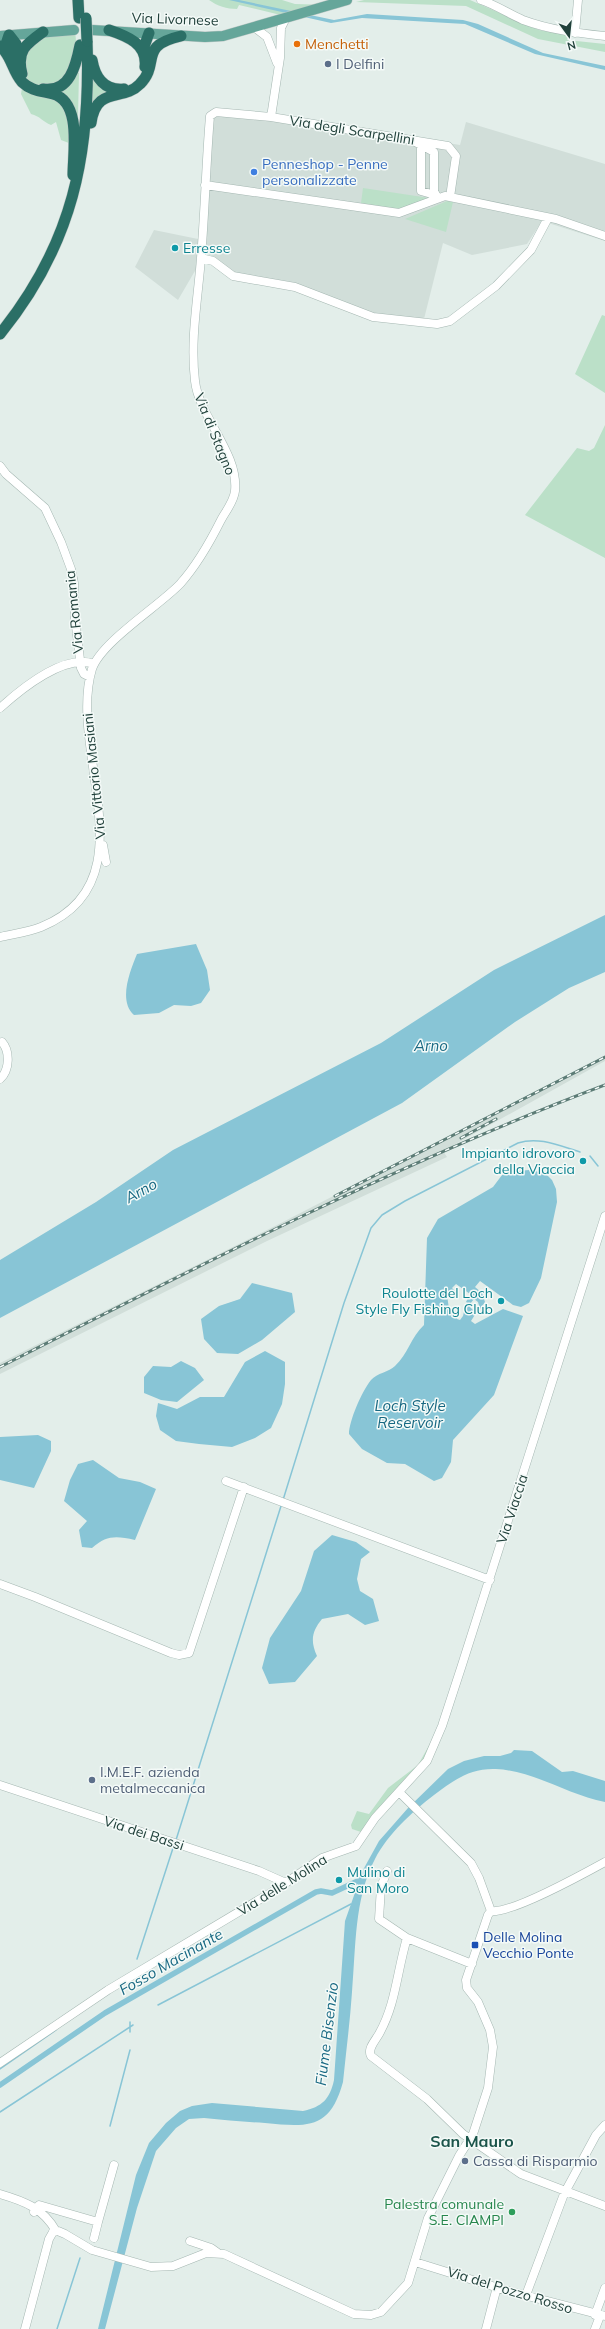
<svg xmlns="http://www.w3.org/2000/svg" width="605" height="2329" viewBox="0 0 605 2329" font-family="Mulish,sans-serif">
<style>
.built{fill:#d1ded9}
.green{fill:#bbe0c8}
.water{fill:#88c5d6}
.lines{fill:none;stroke-linecap:round;stroke-linejoin:round}
.stream{stroke:#88c5d6;stroke-width:1.5}
.canal{stroke:#88c5d6;stroke-width:5.5}
.minor-casing{stroke:#a5b7b2;stroke-width:9}
.major-casing{stroke:#c1cac8;stroke-width:11}
.highway-casing{stroke:#c1cac8;stroke-width:12}
.minor{stroke:#fff;stroke-width:8}
.major{stroke:#65a69a;stroke-width:10}
.highway{stroke:#2b6f66;stroke-width:11}
.rail-casing{stroke:#5c7c76;stroke-width:3}
.rail{stroke:#f4faf8;stroke-width:1.5;stroke-dasharray:4.5;stroke-linecap:butt}
.highway-bridge-casing{stroke:#c1cac8;stroke-width:12;stroke-linecap:butt}
.highway-bridge{stroke:#2b6f66;stroke-width:11}
.food-dot{fill:#e8710a;stroke:#f4faf8;stroke-width:1.5}
.service-dot{fill:#5c6f8a;stroke:#f4faf8;stroke-width:1.5}
.shop-dot{fill:#3f7fe0;stroke:#f4faf8;stroke-width:1.5}
.culture-dot{fill:#0f9aa8;stroke:#f4faf8;stroke-width:1.5}
.transit-dot{fill:#1a4fb4;stroke:#f4faf8;stroke-width:1.5}
.leisure-dot{fill:#2e9e5b;stroke:#f4faf8;stroke-width:1.5}
.labels{text-anchor:middle;stroke-width:3;stroke-linejoin:round;paint-order:stroke}
.street-label{font-size:14px;fill:#21413b;stroke:#f4faf8}
.food-label{font-size:14px;fill:#c56008;stroke:#f4faf8;text-anchor:start}
.service-label{font-size:14px;fill:#4e5e75;stroke:#f4faf8;text-anchor:start}
.shop-label{font-size:14px;fill:#366cbe;stroke:#f4faf8;text-anchor:start}
.culture-label{font-size:14px;fill:#0d838f;stroke:#f4faf8;text-anchor:start}
.transit-label{font-size:14px;fill:#164399;stroke:#f4faf8;text-anchor:start}
.leisure-label{font-size:14px;fill:#27864d;stroke:#f4faf8;text-anchor:end}
.water-label{font-size:15px;font-style:italic;fill:#176882;stroke:#f4faf8}
.quarter-label{font-size:16px;font-weight:bold;fill:#1c554b;stroke:#f4faf8}
</style>
<rect width="100%" height="100%" fill="#e3eeea"/>
<path class="built" d="M210 111 267 113 460 145 466 122 605 164V241L542 221 527 244 472 255 443 243 424 319 374 315 292 282 235 273 206 252 178 300 135 267 154 230 198 239Z
M605 1056V1061L443 1151 447 1157 267 1241 0 1374V1363L279 1224Z"/>
<path class="green" d="M209 0H282L295 4 331 5 289 17 239 5 237 9C227 9 217 6 209 0Z
M364 0H470L539 30 569 35 567 40 605 44V52L538 39 466 6 356 2Z
M75 30 76 41H80L74 72 79 73 78 117H73L74 145 61 140 56 122 51 125C43 122 40 116 31 114L21 94 23 82 39 89 26 79 22 52 32 40Z
M92 69 110 90 91 110Z
M363 188 436 199 405 210 361 203Z
M447 201 453 202 446 232 405 219Z
M602 315 605 316V393L575 374Z
M605 425V558L525 515 577 448 589 451 594 448Z
M431 1742 425 1761 361 1832 352 1829 351 1825 357 1811 369 1814 388 1788 418 1765Z"/>
<path class="water" d="M229 0H239L334 20 367 14 463 20 478 24 543 53 605 66V70L535 54 465 24 362 18 331 23Z
M605 915V972L569 988 515 1022 402 1103 0 1318V1260L96 1202 173 1150 381 1043 494 970Z
M196 944 207 970 210 990 201 1003 191 1006 174 1005 159 1013 134 1015C118 1001 130 971 137 954Z
M529 1170 545 1173 552 1180 556 1189 557 1202 541 1278 529 1303 521 1307 513 1305 480 1281 475 1287 482 1293 485 1302 480 1309 478 1302 474 1299 470 1304 466 1302 470 1294 456 1284 452 1288 457 1293 456 1297 453 1299 447 1295 449 1309 458 1313 457 1319 460 1320 463 1316 466 1303 476 1313 471 1321 475 1324 503 1309 523 1316 494 1395 453 1440 451 1462 442 1478 434 1481 405 1464 387 1463 362 1449 349 1434C349 1421 362 1391 371 1380 377 1373 389 1372 395 1366 408 1354 411 1337 424 1325L427 1238 438 1219 493 1187 502 1175 509 1172Z
M252 1283 292 1293 295 1312 262 1340 238 1354 217 1353 204 1339 201 1319 219 1306 240 1299Z
M265 1351 285 1362V1384L282 1404 271 1428 255 1438 232 1447 199 1444 176 1441 160 1430 156 1416 158 1403 177 1409 200 1397H224L245 1362Z
M181 1361 195 1368 204 1380 177 1402 161 1400 144 1393V1377L153 1366 171 1367Z
M38 1435 51 1441V1451L34 1488 0 1480V1437Z
M93 1460 119 1478 140 1482 156 1489 135 1540C116 1536 107 1535 92 1548L82 1547 79 1530 87 1521 64 1501 70 1480 78 1464Z
M332 1535 356 1542 370 1552 361 1559 357 1579 360 1591 373 1599 379 1621 365 1625 348 1614 322 1619C312 1631 310 1641 317 1656L295 1682 269 1684 262 1668 270 1638 301 1591 314 1551Z
M514 1750 532 1751 562 1772 573 1771 605 1781V1802C568 1795 535 1771 496 1769 470 1768 454 1780 434 1795 412 1812 388 1834 375 1859 354 1899 356 1948 352 1992 350 2022 346 2052 343 2082 330 2130 307 2127 265 2123 245 2122 224 2120 204 2118L189 2119 176 2128 156 2151 137 2208 105 2329H98L136 2175 149 2143 166 2123 180 2111 192 2106 212 2103 303 2111C322 2107 330 2099 334 2080L345 1921 363 1870 379 1841 408 1808 448 1769 464 1761 484 1756H500L511 1753Z"/>
<g class="lines">
<path class="stream" d="M590 1156 598 1166
M283 1500 344 1303 371 1228 382 1215 405 1201 518 1143C539 1136 560 1146 580 1152
M176 1840 281 1506
M137 1959 174 1845
M158 2005 351 1904
M130 2032V2022
M0 2069 56 2030
M0 2112 133 2025
M110 2126 130 2050
M57 2329 80 2258"/>
<path class="canal" d="M0 2085 105 2013 316 1892 321 1891 332 1893 362 1879"/>
<defs>
<path id="minor" d="M481 0C496 5 509 14 523 20 550 30 577 33 605 36
M254 27 267 37 277 63
M575 33 578 0
M271 117 448 146 456 156 450 197
M415 142 421 145V191L435 195
M421 145 434 152V191L437 197
M205 185 399 213 445 196 556 219 605 236
M201 258 213 261 233 276 295 287 373 317 437 324 450 321 496 286 531 250 548 218
M0 466 6 474 45 508 61 542 71 569 74 583 75 618 81 668 84 674 90 677
M0 708C21 689 65 653 94 664
M103 845 106 862
M0 937C13 934 29 932 41 927 152 882 67 751 92 669 101 642 159 606 180 584 197 565 210 542 221 520 226 511 234 501 235 491 239 453 199 417 195 381 190 340 198 298 201 258 205 210 206 163 210 116L216 112 271 117 280 58 281 28 286 18
M0 1079C10 1070 10 1051 2 1042
M226 1481 490 1580
M0 1584 35 1597 171 1653 179 1655 189 1653 244 1487
M0 1785 259 1871 286 1883
M399 1792 471 1863 479 1878 491 1911
M387 1871 381 1887 379 1919 407 1938 472 1964
M491 1911C511 1914 585 1873 605 1862
M407 1938C397 1971 396 2004 379 2034 375 2041 367 2049 371 2056L427 2099 463 2134 521 2174 605 2206
M0 2063 108 1990 277 1889 322 1858 356 1846 375 1818 427 1761 442 1726 461 1668 605 1216
M0 2194C24 2201 43 2208 56 2231
M34 2212 39 2205 98 2222 94 2238
M98 2222 114 2165
M53 2232 58 2231 65 2234 92 2250 151 2267 173 2266 206 2253 224 2254 354 2314 371 2315 381 2312 408 2283 428 2218 459 2156 473 2134 488 2088 493 2047 490 2030 478 2002 467 1988 466 1980 488 1915 491 1911
M190 2241 211 2248 218 2253
M415 2262 505 2290 605 2316
M526 2295 564 2194 596 2135 605 2125
M595 2315 605 2288
M25 2329 49 2239 53 2232
M486 2329 497 2287
M595 2329 600 2316"/>
<path id="major" d="M92 30 205 37 223 36 347 0
M0 36 74 30"/>
<path id="highway" d="M78 0 79 18
M109 30C127 36 148 44 145 67
M0 46C12 56 12 71 22 82 31 91 42 91 53 94 82 102 73 152 73 175
M7 52 6 44 9 35 16 44 19 59
M144 54V47L149 33
M92 60C95 78 105 91 124 89
M22 74C16 51 26 44 43 32
M43 89C70 93 76 65 80 45
M91 123C96 85 123 102 140 84 161 63 137 46 181 36
M0 334C73 244 91 154 87 41"/>
</defs>
<use href="#minor" class="minor-casing"/>
<use href="#major" class="major-casing"/>
<use href="#highway" class="highway-casing"/>
<use href="#minor" class="minor"/>
<use href="#major" class="major"/>
<use href="#highway" class="highway"/>
<defs>
<path id="rail" d="M461 1138 496 1119
M335 1196 605 1057
M0 1367C198 1266 397 1164 605 1085"/>
</defs>
<use href="#rail" class="rail-casing"/>
<use href="#rail" class="rail"/>
<defs>
<path id="highway-bridge" d="M86 18 87 41"/>
</defs>
<use href="#highway-bridge" class="highway-bridge-casing"/>
<use href="#highway-bridge" class="highway-bridge"/>
</g>
<circle class="food-dot" cx="297" cy="44" r="4"/>
<g class="service-dot">
<circle cx="328" cy="64" r="4"/>
<circle cx="92" cy="1780" r="4"/>
<circle cx="465" cy="2161" r="4"/>
</g>
<circle class="shop-dot" cx="254" cy="172" r="4"/>
<g class="culture-dot">
<circle cx="175" cy="248" r="4"/>
<circle cx="583" cy="1161" r="4"/>
<circle cx="501" cy="1301" r="4"/>
<circle cx="339" cy="1880" r="4"/>
</g>
<rect class="transit-dot" x="471" y="1941" width="8" height="8" rx="2"/>
<circle class="leisure-dot" cx="512" cy="2212" r="4"/>
<g class="labels">
<g class="street-label">
<text transform="translate(175 19) rotate(2)" y="5">Via Livornese</text>
<text transform="translate(352 130) rotate(9)" y="5">Via degli Scarpellini</text>
<text transform="translate(215 434) rotate(68)" y="5">Via di Stagno</text>
<text transform="translate(74 612) rotate(-96)" y="5">Via Romania</text>
<text transform="translate(94 776) rotate(-96)" y="5">Via Vittorio Masiani</text>
<text transform="translate(512 1509) rotate(-72)" y="5">Via Viaccia</text>
<text transform="translate(144 1833) rotate(18)" y="5">Via dei Bassi</text>
<text transform="translate(282 1885) rotate(-32)" y="5">Via delle Molina</text>
<text transform="translate(510 2290) rotate(17)" y="5">Via del Pozzo Rosso</text>
</g>
<g class="food-label">
<text x="305" y="49">Menchetti</text>
</g>
<g class="service-label">
<text x="336" y="69">I Delfini</text>
<text x="100" y="1777">I.M.E.F. azienda<tspan x="100" dy="16">metalmeccanica</tspan></text>
<text x="473" y="2166">Cassa di Risparmio</text>
</g>
<g class="shop-label">
<text x="262" y="169">Penneshop - Penne<tspan x="262" dy="16">personalizzate</tspan></text>
</g>
<g class="culture-label">
<text x="183" y="253">Erresse</text>
<text x="575" y="1158" text-anchor="end">Impianto idrovoro<tspan x="575" dy="16">della Viaccia</tspan></text>
<text x="493" y="1298" text-anchor="end">Roulotte del Loch<tspan x="493" dy="16">Style Fly Fishing Club</tspan></text>
<text x="347" y="1877">Mulino di<tspan x="347" dy="16">San Moro</tspan></text>
</g>
<g class="transit-label">
<text x="483" y="1942">Delle Molina<tspan x="483" dy="16">Vecchio Ponte</tspan></text>
</g>
<g class="leisure-label">
<text x="504" y="2209">Palestra comunale<tspan x="504" dy="16">S.E. CIAMPI</tspan></text>
</g>
<g class="water-label">
<text x="431" y="1051">Arno</text>
<text transform="translate(141 1191) rotate(-29)" y="5">Arno</text>
<text x="410" y="1411">Loch Style<tspan x="410" dy="17">Reservoir</tspan></text>
<text transform="translate(171 1962) rotate(-30)" y="5">Fosso Macinante</text>
<text transform="translate(327 2034) rotate(-83)" y="5">Fiume Bisenzio</text>
</g>
<g class="quarter-label">
<text x="472" y="2147">San Mauro</text>
</g>
</g>
<g transform="translate(569 36) rotate(165)" stroke="#f4faf8" stroke-width="3" paint-order="stroke">
<path d="M0-3L7 15L0 10L-7 15Z" fill="#21413b"/>
<text y="-6" font-size="11" font-weight="bold" text-anchor="middle" fill="#21413b">N</text>
</g>
</svg>
